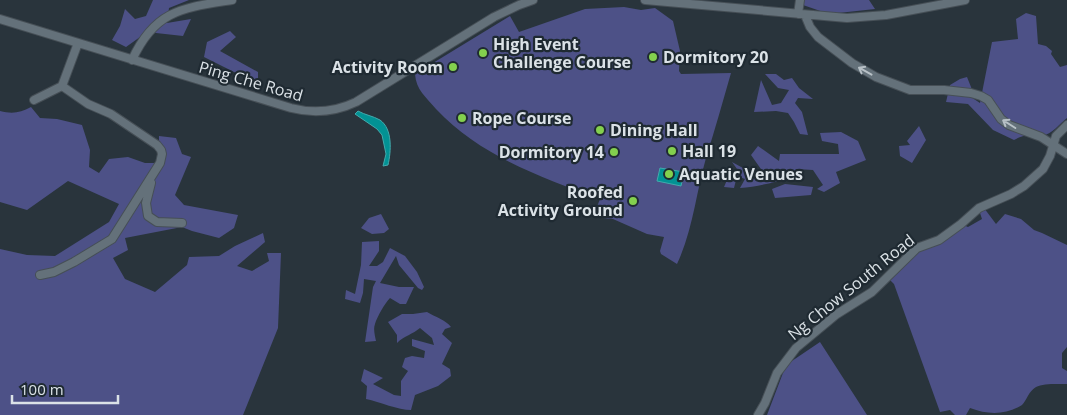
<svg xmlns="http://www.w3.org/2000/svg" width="1067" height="415" viewBox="0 0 1067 415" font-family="'Open Sans',sans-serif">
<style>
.green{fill:#4d5187}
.water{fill:#029294;stroke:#43aaad}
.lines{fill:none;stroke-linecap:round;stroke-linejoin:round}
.minor-casing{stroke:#464f56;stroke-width:10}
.minor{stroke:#64717a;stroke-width:8}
.oneway{stroke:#b7c0c6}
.poi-dot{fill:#83d04e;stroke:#1f2a32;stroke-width:2}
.labels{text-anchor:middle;stroke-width:4.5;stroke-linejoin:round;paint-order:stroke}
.poi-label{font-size:16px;font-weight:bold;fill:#dbe2e7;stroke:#1f2a32;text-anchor:start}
.street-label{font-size:16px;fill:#dbe2e7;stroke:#1f2a32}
</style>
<rect width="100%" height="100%" fill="#29343c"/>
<path class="green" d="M153 0H189L169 8 167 23 191 19 183 36 147 32 126 47 112 40 120 26 125 9 135 19 146 16Z
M804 0H869L875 9 829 14 803 5Z
M624 7 641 10 655 8 673 21 680 51 679 71 681 74 731 73C723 101 715 129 706 158 696 193 693 230 677 264L661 254 660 251 664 237 647 234 613 219 593 217 600 199C541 177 480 156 436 109 426 97 416 90 415 74L510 16 519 32 585 9Z
M1026 13 1036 16 1038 44 1046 46 1052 51 1051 54 1060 67 1067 65V118C1059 124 1053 134 1041 136 1028 137 1027 133 1014 140L993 130 968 104 946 102 950 85 960 79 967 77 973 92 971 97 980 103 992 42 1018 39 1016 19Z
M230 31 236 37 220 51 258 72V82L242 76 204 57 207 42Z
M765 74H776L784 80 792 78 799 88 813 99 798 98 795 103 802 112 808 135 800 134 794 122 788 113 776 111 754 112 761 80 772 105 781 103 789 90 778 88Z
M31 107 40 118 57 119 82 125 90 150 89 167 99 173 109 159 128 157 145 163H159V136L176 138 182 154 191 157 175 195 184 205 238 215 234 228 219 238 192 231 182 227 125 238 128 250 113 258 125 279 155 292 187 265 189 257 219 256 235 246 263 233 265 242 237 266 252 271 269 261 267 253H281L278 328 243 415H0V249L27 255 55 256 109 222 119 204 68 181 27 210 0 202V111C12 114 20 113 31 107Z
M919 126 926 140 912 163 900 156 899 146 910 145 907 141Z
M841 132 858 141 866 160 836 172 840 183 824 192 817 189 823 185 813 170 796 169 790 179C773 182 757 187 740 188L745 179 737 176 734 188 724 187 730 173 737 169 732 162 752 173 763 172 751 155 758 146 779 161 780 154H839L838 144 822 141 820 133Z
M785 184 813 187 811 195 775 198 772 189Z
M984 208 996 224 1005 214 1021 219 1034 230 1042 233 1067 245V347L1062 353V368L1067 371V384C1059 384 1043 383 1036 387 1028 392 1027 400 1022 405 1006 415 988 415 970 408L966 415H955L950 410 940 412 894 284 887 277 912 253 961 224 968 227 982 219 979 210Z
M381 214 389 229 384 233 372 234 361 228 369 218Z
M379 241V251L369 266H377L383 262 390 248 405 256 417 272 424 287 422 290 418 288 399 265 396 256 380 283 399 287H414L406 304H400L390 298C385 303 377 317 375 324 373 329 375 336 376 341L365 342 373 287 376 281 364 279 363 293 360 303 345 299 346 290 355 294 361 265 362 242Z
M427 312C435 317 446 320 451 327L445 329 442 334 452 343 442 364 450 369 451 376 438 386 415 395 411 410C398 410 380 402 366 399L367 386 361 381 364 369 383 378 373 384 394 395 401 396V381L408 371 402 367 405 358 412 356 424 358 425 351 412 346V339L434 345 432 338 420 328C413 334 404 336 397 343V335L388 322 402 314H413Z
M820 342 867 415H767L786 365Z"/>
<path class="water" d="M358 111C365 115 373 116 380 120 393 129 391 152 388 165L383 166 386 154 382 135 377 129 355 114Z
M660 168 684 172 681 186 657 181Z"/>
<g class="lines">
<defs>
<path id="minor" d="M645 0 847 18 886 15 965 0
M798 14 800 0
M805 15 810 27 818 37 852 63 876 77 910 90H944L971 93 981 96 988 100 1001 119 1009 125 1041 137 1067 154
M0 19 291 108C314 114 335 112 356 102L494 17 519 5 533 0
M132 60C155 10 182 8 232 0
M34 100 62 86
M151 183 146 203 148 216 157 222 182 223
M40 275 54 272 74 262 112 239 160 163 162 154 161 150 157 145 111 114 88 104 62 86 78 43
M758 415 765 403 777 373 796 348 837 314 872 292 917 248 939 240 961 224 979 208 1011 194 1024 186 1043 169 1050 156 1056 136 1067 125"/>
</defs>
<use href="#minor" class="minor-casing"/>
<use href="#minor" class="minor"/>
</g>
<defs><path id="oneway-shaft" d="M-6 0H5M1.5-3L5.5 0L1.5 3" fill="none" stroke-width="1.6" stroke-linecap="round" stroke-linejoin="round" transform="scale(1.25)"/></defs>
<g class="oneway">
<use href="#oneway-shaft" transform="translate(865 71) rotate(-151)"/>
<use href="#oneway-shaft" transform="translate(1009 124) rotate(-148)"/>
</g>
<g class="poi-dot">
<circle cx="483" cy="53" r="5"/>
<circle cx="653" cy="57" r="5"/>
<circle cx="453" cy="67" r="5"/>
<circle cx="462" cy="118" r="5"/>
<circle cx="600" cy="130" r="5"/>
<circle cx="672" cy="151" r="5"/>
<circle cx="614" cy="152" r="5"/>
<circle cx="669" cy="174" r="5"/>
<circle cx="633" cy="201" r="5"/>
</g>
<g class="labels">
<g class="poi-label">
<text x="493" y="50">High Event<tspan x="493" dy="18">Challenge Course</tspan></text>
<text x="663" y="63">Dormitory 20</text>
<text x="443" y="73" text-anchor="end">Activity Room</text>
<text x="472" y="124">Rope Course</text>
<text x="610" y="136">Dining Hall</text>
<text x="682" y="157">Hall 19</text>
<text x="604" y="158" text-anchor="end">Dormitory 14</text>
<text x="679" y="180">Aquatic Venues</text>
<text x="623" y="198" text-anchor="end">Roofed<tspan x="623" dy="18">Activity Ground</tspan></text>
</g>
<g class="street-label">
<text transform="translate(251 81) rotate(16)" y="6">Ping Che Road</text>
<text transform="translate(851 287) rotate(-39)" y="6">Ng Chow South Road</text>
</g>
</g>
<path d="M12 395v8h106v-8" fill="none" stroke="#dbe2e7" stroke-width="2.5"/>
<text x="20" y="395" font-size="15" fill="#dbe2e7" stroke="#1f2a32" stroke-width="4" paint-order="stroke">100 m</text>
</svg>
